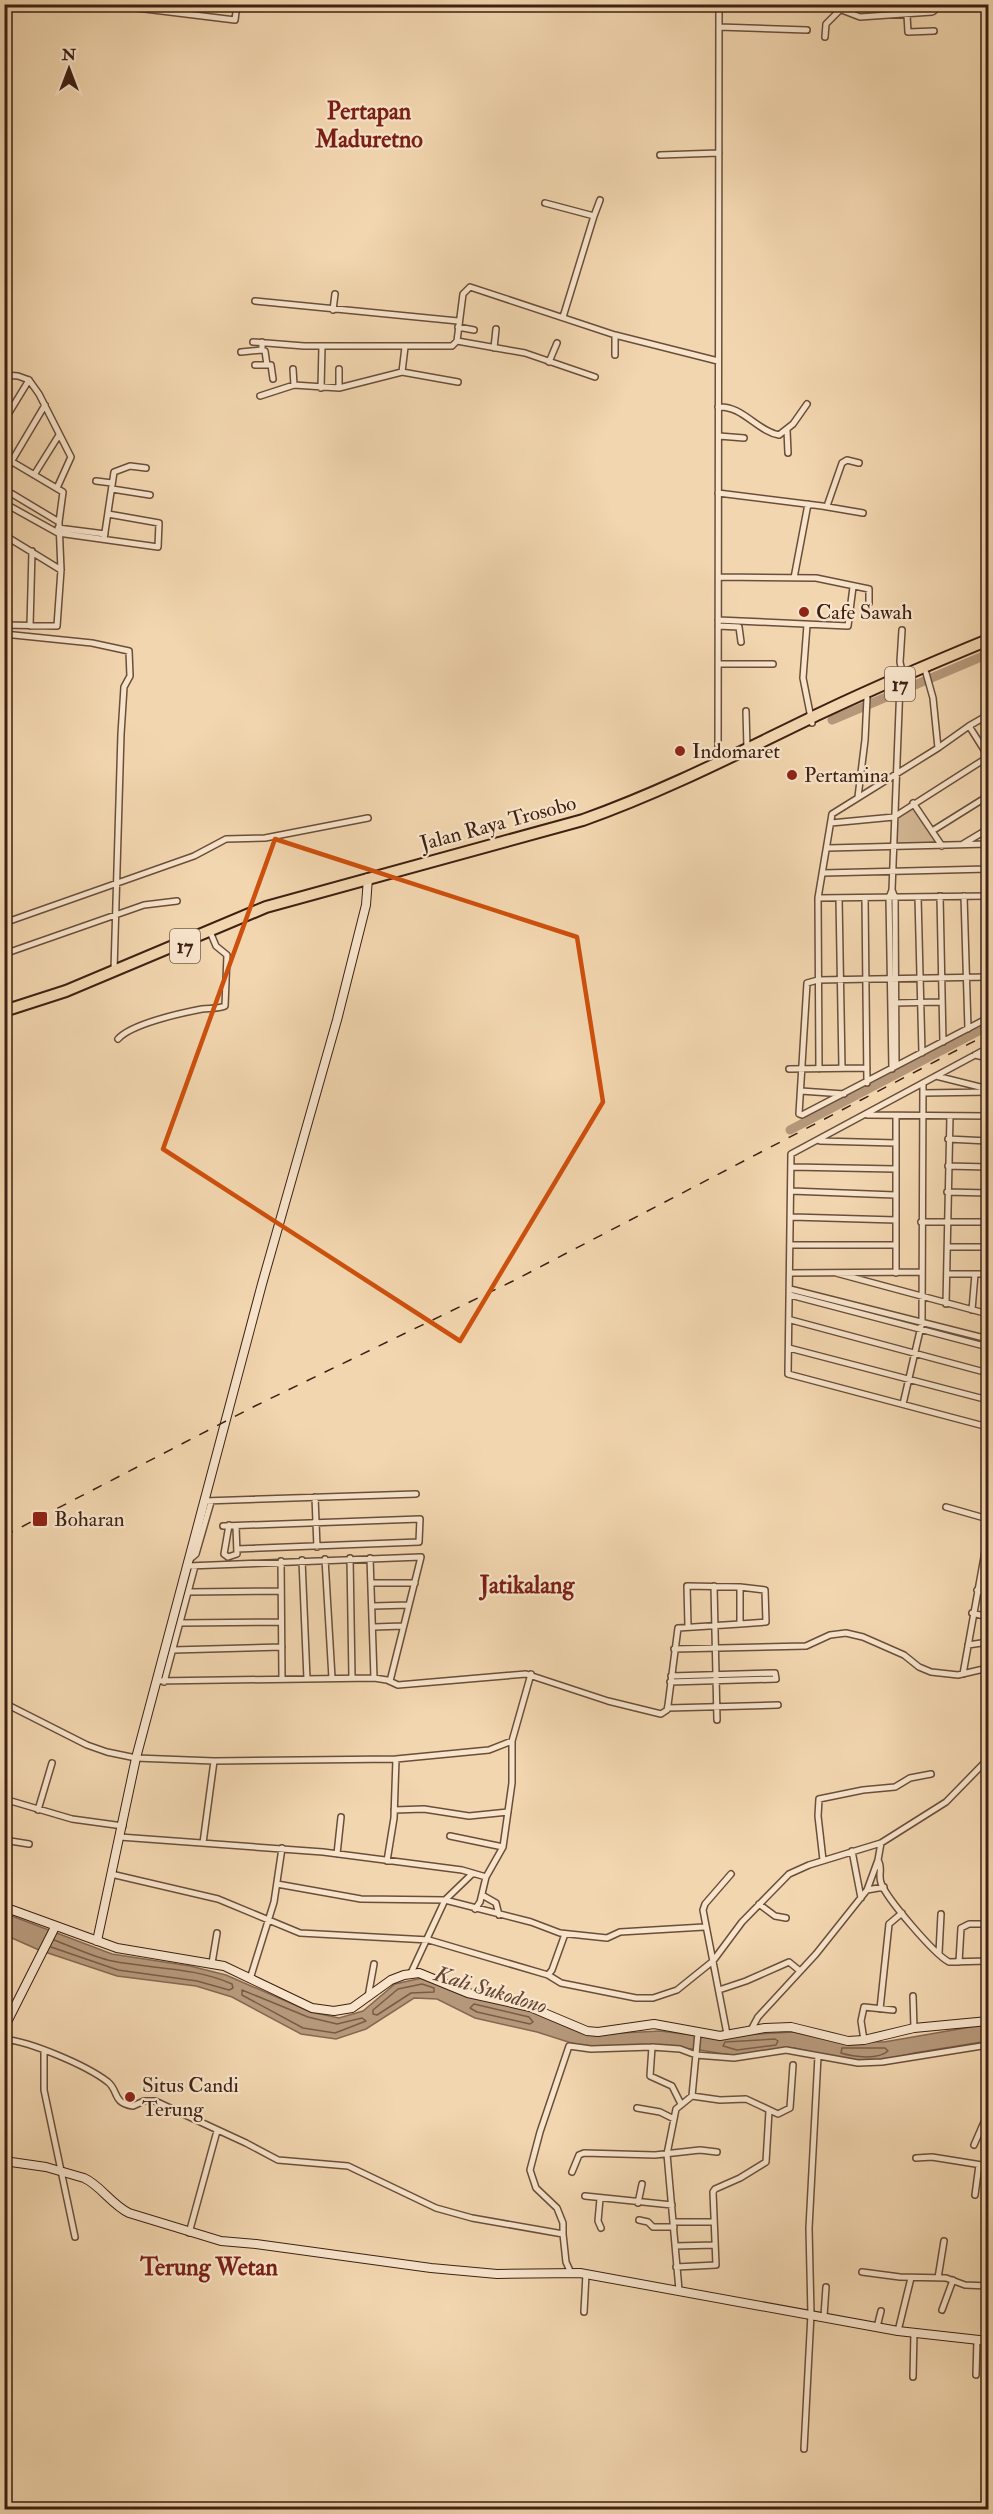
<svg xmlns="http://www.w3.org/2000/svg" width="993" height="2514" viewBox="0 0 993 2514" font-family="'IM FELL Double Pica',serif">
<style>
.green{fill:#d3b794;stroke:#886c54;stroke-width:1.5}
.water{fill:#b5987a;stroke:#856851;stroke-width:1.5}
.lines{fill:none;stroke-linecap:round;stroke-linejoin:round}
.shore{stroke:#7a5c46;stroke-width:1.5}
.river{stroke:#b5987a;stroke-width:9}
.street-casing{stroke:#6b4e3a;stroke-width:8}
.secondary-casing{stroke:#3e2013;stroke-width:10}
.highway-casing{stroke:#3e2013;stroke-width:14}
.street{stroke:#f7e4cb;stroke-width:5}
.secondary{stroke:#f7e4cb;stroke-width:8}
.highway{stroke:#f2d6af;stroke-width:10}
.rail{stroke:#3e2013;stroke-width:1.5;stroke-dasharray:10 10;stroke-linecap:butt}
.marked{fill:none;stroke:#ce500d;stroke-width:4.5;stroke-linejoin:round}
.poi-dot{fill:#8f2418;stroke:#f7e4cb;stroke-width:2}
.labels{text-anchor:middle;stroke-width:4.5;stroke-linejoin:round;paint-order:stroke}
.shield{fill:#f7e4cb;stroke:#765b4a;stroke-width:1.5}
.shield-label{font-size:20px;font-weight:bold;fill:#3e2013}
.poi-label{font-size:21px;fill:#3e2013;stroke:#f7e4cb;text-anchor:start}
.street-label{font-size:21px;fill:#3e2013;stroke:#f7e4cb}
.water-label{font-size:22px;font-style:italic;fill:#624432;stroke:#f7e4cb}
.quarter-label{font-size:24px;font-weight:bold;fill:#7a1f14;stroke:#f7e4cb}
</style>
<rect width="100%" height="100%" fill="#f2d6af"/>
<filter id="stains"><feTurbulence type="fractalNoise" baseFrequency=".00333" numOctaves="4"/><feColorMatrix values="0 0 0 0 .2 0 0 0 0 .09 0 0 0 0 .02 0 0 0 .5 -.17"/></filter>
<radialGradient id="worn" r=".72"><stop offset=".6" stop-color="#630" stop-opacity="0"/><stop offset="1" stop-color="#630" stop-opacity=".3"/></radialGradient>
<path class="green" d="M913 803 942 846 893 847 894 817Z"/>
<path class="water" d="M4 1913 112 1954 190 1966 226 1975 311 2012 339 2018 363 2011 395 1984 422 1978 475 1998 531 2011 603 2034 660 2031 708 2037 793 2032 842 2041 884 2042 988 2024V2041L914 2053 881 2061 852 2062 794 2048 736 2056 694 2049 584 2047 537 2032 475 2018 437 1999 414 1998 366 2029 336 2039 301 2034 232 1997 196 1986 117 1976 39 1950 5 1935Z"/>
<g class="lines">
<path class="shore" d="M51 1947 118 1970 197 1981 229 1990 233 1988 232 1984C194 1967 152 1969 112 1961 93 1957 73 1947 54 1940
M422 1984 434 1988V1992L411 1993 377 2015 373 2014V2010L398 1989Z
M242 1990 308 2017 337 2024 362 2018 366 2021 335 2033 303 2028 242 1995Z
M474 2004 529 2017 533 2022 530 2024 477 2012 470 2008Z
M775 2039 778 2041 776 2045 737 2050 723 2046 725 2042Z
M842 2048H885L888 2051C878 2060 854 2057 841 2053Z"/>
<path class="river" d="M832 720 988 654
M790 1130 988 1026"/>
<defs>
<path id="street" d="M104 4 235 20 237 4
M826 4 860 17 932 12 934 11V4
M907 15 908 32 934 31
M719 27 807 30
M825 37 826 24 840 10
M660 155 719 153
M545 203 594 216 563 317
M594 216 600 200
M255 301 458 321
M333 310 335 294
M458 327 474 330
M457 341 525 353 595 377
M253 342 304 346H452L457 341 463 294 470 287 615 335 718 361
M494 348 496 329
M262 350 265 351 267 365
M241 352 262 350V342
M615 355V335
M549 362 557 343
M255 365H271L273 379
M293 369 294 385
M339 369V388
M402 372 458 382
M4 375 18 376 29 380 4 421
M29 380 39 394 71 457 57 488
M321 388 322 346
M260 396 294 385 339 388 402 372 405 347
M718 407C742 405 757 431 779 435L793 424 807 404
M787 430 788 453
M719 436 744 438
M4 457 63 492 59 522 4 489
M4 474 45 405
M34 475 59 435
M96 481 112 483
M112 489 150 495
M718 493 822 506 863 513
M4 503 58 533 158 547 159 523 108 514
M827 506 842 463 847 460 859 463
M58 528 105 534
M4 535 61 570
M104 539 114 472 130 466 146 468
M719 577 816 578 869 589V603
M794 578 808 504
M4 584 6 536
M718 620 848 626 853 587
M4 625 57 626 61 570 59 522
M807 625 803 678 812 723
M30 626 32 551
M718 626 739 627 741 642
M902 630 900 662 903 676
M4 634 92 643 129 651 130 676 124 687 121 734 114 970
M718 664H773
M926 673 933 698 938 748
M746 711 747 748
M969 726 988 756
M718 763 719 4
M858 797 865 740 867 698
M913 803 942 846
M831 823 894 817 988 757
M932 831 988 796
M963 844 988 829
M987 844 988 874
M828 848 988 844
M823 873 988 869
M892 890 895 898 896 1066
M940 896 943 1042
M964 896 968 1029
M918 897 922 1053
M818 898 988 896
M839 898 842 1068
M865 898 867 1083
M4 923 194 856 226 839 265 838 368 818
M4 954 144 905 177 901
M988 977 818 980 807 983 799 1114 802 1115 988 1018
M894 1003 942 1002
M118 1039C131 1024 181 1013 202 1009 209 1008 218 1009 225 1006L227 955 216 946 211 934
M988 1048 791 1154 788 1374 988 1427
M975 1055 988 1058
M789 1069 867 1068
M819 1069 818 898 832 814 938 748 969 726 988 715
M892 1069 889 898 892 890 900 684
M936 1076 988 1089
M801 1091 844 1094
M923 1093 988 1092
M867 1115 988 1116
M896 1116V1143
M948 1139 988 1141
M820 1141 896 1143V1273
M948 1166 988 1167
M792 1167 895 1169
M791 1191 895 1195
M947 1192 988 1193
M792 1217 896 1220
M921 1222H988
M791 1245H896
M948 1247H988
M791 1273 922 1272
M836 1273 988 1314
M948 1274H988
M790 1289 988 1339
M790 1295 988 1347
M946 1304 950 1116
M972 1310 975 1274
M791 1320 988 1373
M789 1348 988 1400
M903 1404 922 1322 923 1083
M315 1497 317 1547
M204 1501 416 1494
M946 1507 988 1519
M229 1525 224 1554 228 1557 237 1554 236 1526
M223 1526 420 1519 419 1542 237 1549
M350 1558 352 1678
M370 1558 374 1678
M325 1559 332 1678
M189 1560 196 1554 211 1502
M302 1560 307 1679
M281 1561 282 1679
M188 1566 421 1557 390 1681
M371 1583H415
M714 1586 717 1720
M977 1590 988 1594
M189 1592 280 1591
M373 1606 409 1605
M972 1613 988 1617
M180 1623 281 1622
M688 1626 687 1586 740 1587 765 1590 766 1622 740 1624
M374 1627 403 1626
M968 1645 988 1642
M674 1649 806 1646 830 1635 846 1633 863 1637 904 1655 919 1667 931 1672 958 1675 988 1668
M173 1650 282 1647
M963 1674 988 1535
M671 1676 775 1673 776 1679
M156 1681 374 1678 387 1680 398 1685 526 1674 608 1701 661 1714 667 1710 668 1705 678 1628 740 1624V1587
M164 1682 195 1566
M670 1682 776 1679
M4 1703 87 1745 107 1752 136 1758 214 1761 396 1759 489 1750 512 1741
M668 1708 778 1705
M4 1799 72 1819 123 1826
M38 1810 52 1763
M394 1810 424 1809 469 1816 508 1812
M450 1836 503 1847
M120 1837 323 1852 462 1870 486 1877 503 1847 512 1783V1741L531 1674
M4 1840 29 1844
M203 1843 214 1761
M852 1851 861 1898
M337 1854 341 1817
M823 1860 818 1816 819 1799 863 1790 895 1787 910 1778 931 1774
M878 1860C883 1868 878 1874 881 1883 887 1899 934 1954 949 1962L988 1961
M387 1861 394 1818 396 1759
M111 1874 218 1899 300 1933 429 1940 548 1975 561 1983 636 1998H653L677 1990 713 1961 742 1922 789 1874 809 1865 881 1843 946 1802 988 1759
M277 1884 361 1899 445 1900 531 1922 560 1933 607 1938 620 1932 704 1927
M867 1890 884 1887
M482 1895 496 1903 499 1915
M759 1904 775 1916 786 1918
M475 1909 480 1902 486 1877
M939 1953 941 1914
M959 1962 961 1928 969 1924H985L988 1914
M212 1963 217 1933
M411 1973 445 1900 472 1874
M548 1975 552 1970 565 1934
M250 1979 274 1902 282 1848
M719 1990 746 1981 789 1962 800 1971
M913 1996 914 2028
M368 1997 374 1964
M880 2009 889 1924 902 1913
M751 2030 758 2017 816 1954 867 1890 878 1860 881 1843
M727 2034 703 1910 705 1904 731 1874
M4 2039C31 2042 86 2065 108 2082 119 2091 112 2103 133 2106L144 2101H155L246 2143 278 2160 348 2166 436 2208 472 2218 563 2234 566 2262 571 2273
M864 2040 861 2021 864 2007 893 2010
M652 2047 650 2076 672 2086 681 2104
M44 2051V2090L75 2237
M4 2059 9 2040
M692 2096 698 2033
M637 2108 660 2112 674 2119
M974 2145 988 2113
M916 2158 932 2157 988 2166
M572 2172 579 2155 584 2153 655 2155 700 2150 717 2152
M975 2195 979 2165
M585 2196 672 2205
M600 2199 598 2221 601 2228
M638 2203 642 2184
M639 2220 648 2222 653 2227H674
M673 2222H714
M189 2233 217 2131
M563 2234V2223L557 2208 536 2188 530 2170 540 2132 569 2046 591 2049 652 2047 680 2049 696 2055 734 2058 786 2050 858 2063 882 2062 988 2045
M675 2246 715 2245
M676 2267 716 2265 713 2192 715 2189 740 2178 766 2162 769 2111
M862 2272 900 2277 946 2278 965 2285 988 2286
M938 2278 944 2241
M679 2290 667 2154 676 2109 692 2096 720 2100 746 2099 778 2114 790 2108 793 2065
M942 2310 953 2280
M584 2312 586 2274
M824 2316 826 2287
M877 2327 881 2311
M898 2331 911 2278
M976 2375 977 2339
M913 2377 914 2332
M804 2449 811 2314 809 2228 818 2056"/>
<path id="secondary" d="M4 1907 117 1948 224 1966 312 2008 334 2011 352 2008 391 1980 404 1975 419 1973 468 1993 530 2007 587 2031 598 2032 654 2024 720 2036 765 2028 791 2027 848 2041 864 2040 914 2028 988 2021
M97 1941 136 1758 262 1284 337 1020 366 905 368 878
M4 2028 55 1927
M4 2161 46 2167 84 2178C100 2185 111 2204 129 2213L221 2241 256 2244 431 2268 497 2274 580 2273 898 2331 988 2341"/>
<path id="highway" d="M4 1011 66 991 266 907 583 820C665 791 742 751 821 713 876 687 932 663 988 640"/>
</defs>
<use href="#street" class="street-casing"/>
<use href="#secondary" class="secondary-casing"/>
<use href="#highway" class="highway-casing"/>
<use href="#street" class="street"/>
<use href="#secondary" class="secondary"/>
<use href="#highway" class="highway"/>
<path class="rail" d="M4 1536 255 1406 513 1281 988 1034"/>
</g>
<path class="marked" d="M275 839 577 937 603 1102 460 1341 163 1149Z"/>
<g class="poi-dot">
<circle cx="804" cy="612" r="6"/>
<circle cx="680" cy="751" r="6"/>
<circle cx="792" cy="775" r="6"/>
<rect x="32" y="1511" width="16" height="16" rx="3"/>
<circle cx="130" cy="2097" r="6"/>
</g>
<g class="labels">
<g class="shield">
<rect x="885" y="667" width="30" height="34" rx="4.5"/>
<rect x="170" y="929" width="30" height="34" rx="4.5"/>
</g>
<g class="shield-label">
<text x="900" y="691">17</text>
<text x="185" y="953">17</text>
</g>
<g class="poi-label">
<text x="816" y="619">Cafe Sawah</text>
<text x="692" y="758">Indomaret</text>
<text x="804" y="782">Pertamina</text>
<text x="54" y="1526">Boharan</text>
<text x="142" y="2092">Situs Candi<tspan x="142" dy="24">Terung</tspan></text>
</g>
<g class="street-label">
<text transform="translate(498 823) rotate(-15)" y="7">Jalan Raya Trosobo</text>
</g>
<g class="water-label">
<text transform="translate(491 1989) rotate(17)" y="8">Kali Sukodono</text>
</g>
<g class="quarter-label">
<text x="369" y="119">Pertapan<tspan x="369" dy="28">Maduretno</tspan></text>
<text x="527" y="1593">Jatikalang</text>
<text x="209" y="2275">Terung Wetan</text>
</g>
</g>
<rect width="993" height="2514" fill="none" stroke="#f2d6af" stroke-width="24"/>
<rect x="6" y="6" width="981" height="2502" fill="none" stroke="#3e2013" stroke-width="3"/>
<rect x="12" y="12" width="969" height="2490" fill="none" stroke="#3e2013" stroke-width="1.5"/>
<g transform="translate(69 69)" stroke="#f7e4cb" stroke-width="4.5" paint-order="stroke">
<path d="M0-4.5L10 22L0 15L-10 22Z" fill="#3e2013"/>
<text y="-9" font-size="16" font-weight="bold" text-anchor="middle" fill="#3e2013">N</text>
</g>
<rect width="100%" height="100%" filter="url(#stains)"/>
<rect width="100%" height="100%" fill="url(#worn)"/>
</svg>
